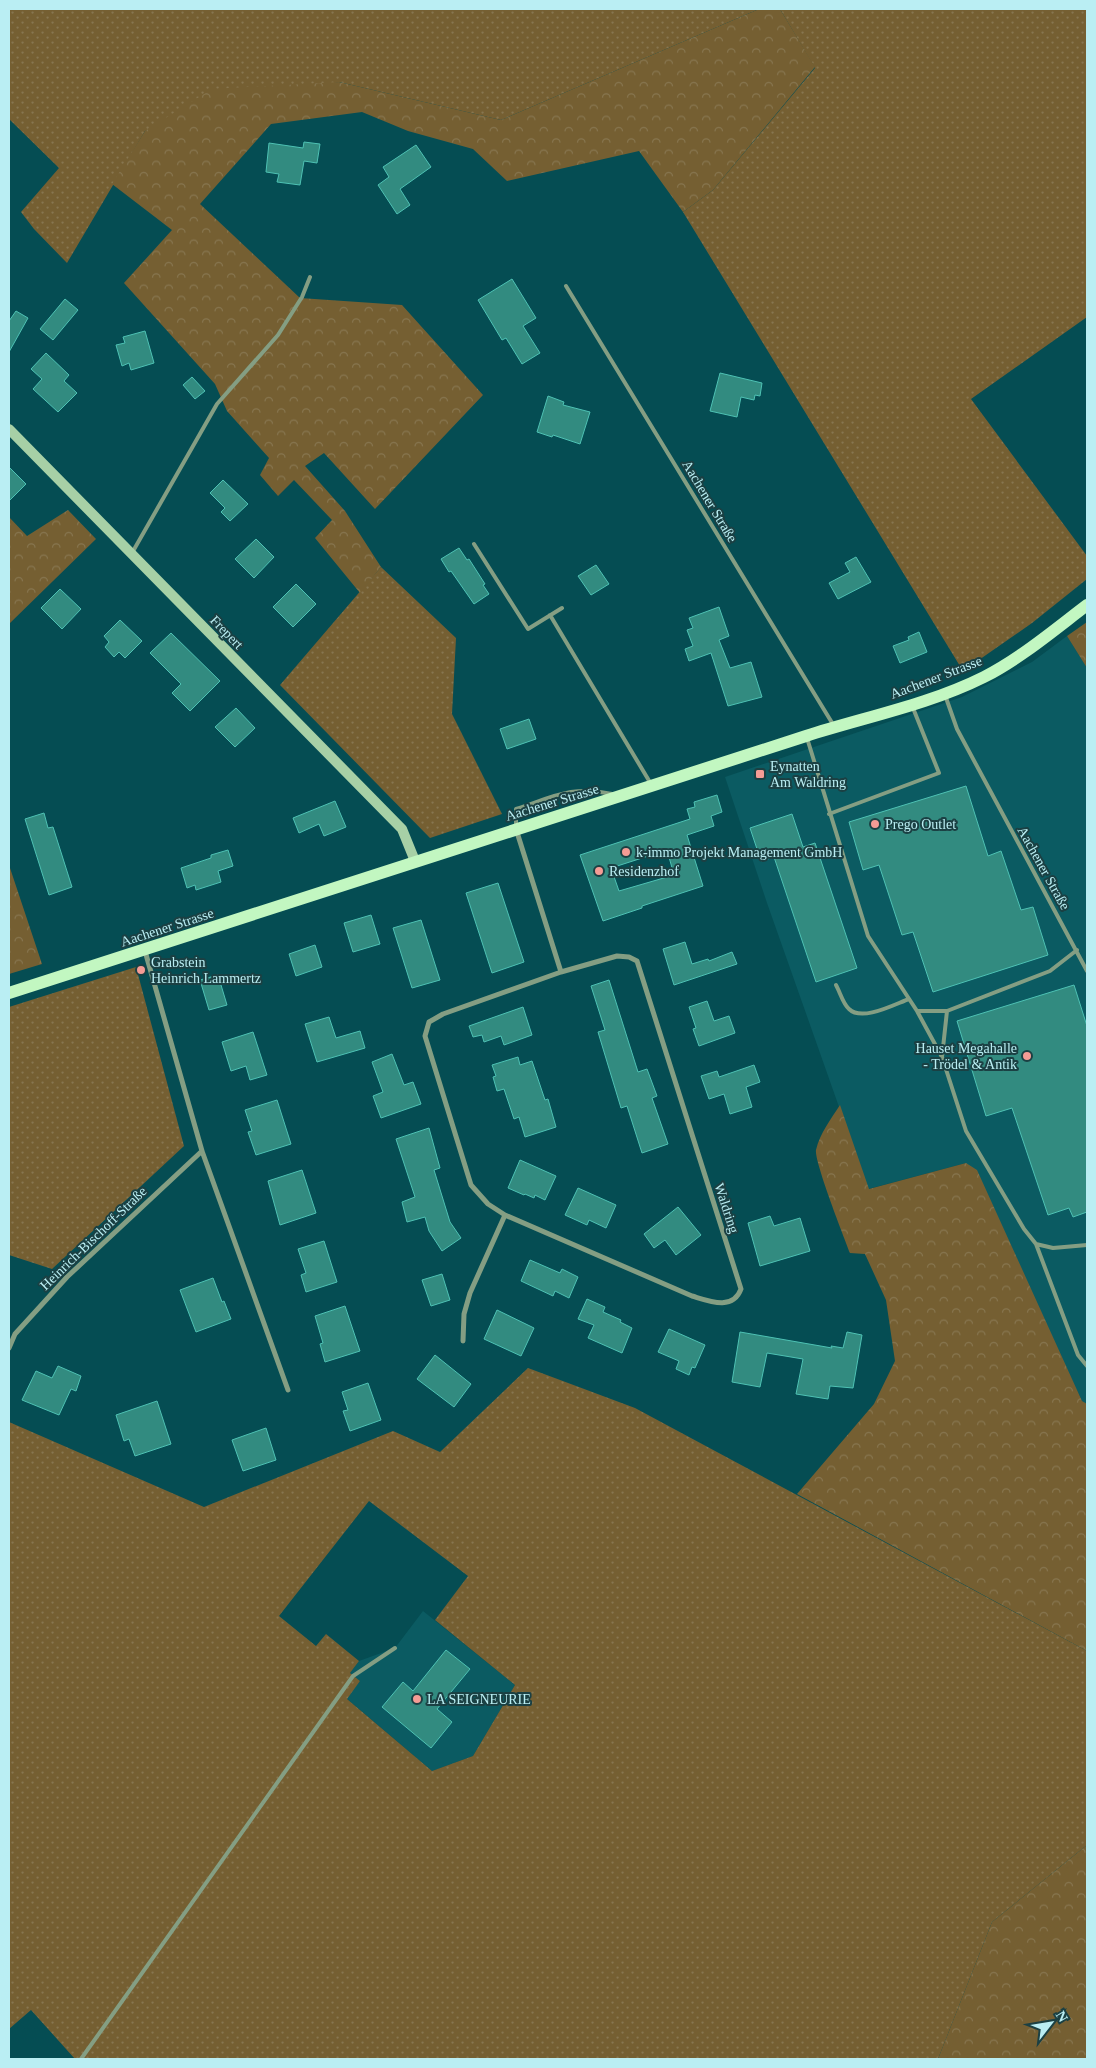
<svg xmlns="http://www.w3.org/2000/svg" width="1096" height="2068" viewBox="0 0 1096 2068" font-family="'Times New Roman',serif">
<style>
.built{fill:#0b5b62}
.grass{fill:url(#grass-dots);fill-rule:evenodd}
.forest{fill:url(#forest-crowns)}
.building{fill:#328b80;stroke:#4ec2b4;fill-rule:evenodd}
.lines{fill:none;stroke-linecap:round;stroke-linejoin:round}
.lane{stroke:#849e83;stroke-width:4}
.street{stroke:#849e83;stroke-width:5}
.secondary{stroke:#a7d0a6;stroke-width:10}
.primary{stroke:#c2f7c1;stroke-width:12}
.poi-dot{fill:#f59c95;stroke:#1b4043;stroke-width:2}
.labels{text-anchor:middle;stroke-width:4;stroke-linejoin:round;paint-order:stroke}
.street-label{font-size:14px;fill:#baeef3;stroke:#1b4043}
.poi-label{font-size:14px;fill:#baeef3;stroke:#1b4043;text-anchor:start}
</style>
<defs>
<pattern id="grass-dots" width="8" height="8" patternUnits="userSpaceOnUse" patternTransform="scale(1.25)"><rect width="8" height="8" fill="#755f32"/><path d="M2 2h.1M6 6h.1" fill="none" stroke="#877650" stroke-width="1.8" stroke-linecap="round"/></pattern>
<pattern id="forest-crowns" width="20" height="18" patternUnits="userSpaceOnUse" patternTransform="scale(1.25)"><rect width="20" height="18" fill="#755f32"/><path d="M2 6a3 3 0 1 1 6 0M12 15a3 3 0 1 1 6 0" fill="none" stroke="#877650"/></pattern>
</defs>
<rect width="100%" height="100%" fill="#054d53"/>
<path class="built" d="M1067 636 1087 668V1404L1082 1401 966 1163 868 1189 767 903 725 777 962 697 1032 662Z
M423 1611 515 1685 473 1756 432 1771 346 1698 360 1681 350 1673 359 1661 395 1648Z"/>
<path class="grass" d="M9 9H759L501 120 339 82 145 131 67 263 34 229 21 212 59 168 9 119Z
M780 9H1087V317L971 399 1087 556V579L1032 623 963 671 683 212 713 190 815 68Z
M381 567 456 638 452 714 502 814 430 838 280 685Z
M136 967 184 1146 52 1269 9 1255V1007Z
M528 1368 635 1408 1087 1651V1845L992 1922 938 2059H75L31 2010 9 2029V1422L204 1507 393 1431 440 1452ZM369 1501 468 1576 435 1620 515 1685 473 1756 432 1771 347 1699 360 1681 350 1673 359 1661 326 1634 316 1646 279 1616Z"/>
<path class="forest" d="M759 9H780L815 67 713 190 683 212 639 151 507 181 473 149 408 131 362 112 271 124 200 204 300 298 402 305 483 395 375 509 324 453 305 466 345 511 381 567 360 593 315 538 332 520 294 480 278 496 260 475 269 458 227 411 215 384 124 283 172 230 112 184 145 131 212 89 339 82 501 120Z
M68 510 96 539 9 624V517L27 536Z
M1087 622V668L1067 636Z
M9 865 42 964 9 974Z
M840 1105 869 1189 966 1163 977 1170 1082 1401 1087 1404V1651L797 1494 874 1404 895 1361 886 1300 865 1254 850 1253C844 1237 814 1161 816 1150 820 1133 831 1119 840 1105Z
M1087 1845V2059H938L992 1922Z"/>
<path class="building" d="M304 142 320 144 317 163 304 161 300 185 277 182 279 174 266 172 269 143 303 148Z
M416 145 431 167 400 189 410 205 397 214 378 185 389 177 383 167Z
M512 279 536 318 523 326 540 353 522 364 506 338 502 340 478 300Z
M65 299 78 310 53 340 40 329Z
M16 311 28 318 9 352V321Z
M145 331 154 363 131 370 129 363 122 366 116 345 125 343 123 337Z
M46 353 69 375 64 381 77 393 58 412 33 389 42 379 31 369Z
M720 373 762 383 760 396 755 395 754 400 741 397 737 417 710 411Z
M192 377 205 391 195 399 183 385Z
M548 396 564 402 563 405 590 412 580 444 553 435 552 437 537 432Z
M9 467 26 484 9 501Z
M223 480 248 504 230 521 221 512 225 508 210 493Z
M256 539 274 557 254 578 235 559Z
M459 548 467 560 469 559 485 584 483 585 489 594 474 604 451 571 449 572 441 559Z
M856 557 871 582 838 599 829 583 850 572 845 563Z
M596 565 609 584 591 595 578 576Z
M296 584 316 604 293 627 273 607Z
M60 589 81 609 62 629 41 608Z
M719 607 729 636 719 640 730 668 751 662 762 697 728 706 711 653 689 661 685 649 693 646 687 630 693 628 689 618Z
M120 620 142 641 125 658 119 652 114 657 105 647 109 642 104 636Z
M919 632 927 652 900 663 893 646 909 640 908 637Z
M171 633 220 681 190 711 172 693 181 684 150 653Z
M236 708 255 728 235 747 215 727Z
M529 719 536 739 507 749 500 729Z
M966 786 988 856 1001 851 1021 910 1033 907 1048 955 933 992 913 932 902 935 879 865 863 870 849 822Z
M717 795 722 812 711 816 714 826 687 835 703 886 642 906V908L603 921 580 855 690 819 687 809 695 807 694 802ZM667 850 674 875 619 891 611 868Z
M335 801 346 827 324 836 319 824 299 833 293 818Z
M44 813 48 828 53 827 72 887 49 895 25 819Z
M792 814 803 847 815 843 857 968 816 982 774 857 761 861 750 828Z
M228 850 233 866 218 871 221 882 196 890 195 885 187 888 181 868 211 858V855Z
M498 883 524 962 492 973 466 893Z
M371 915 380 944 353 952 344 923Z
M421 920 440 980 412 988 393 928Z
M685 942 692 964 708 959 709 961 732 952 737 964 674 985 663 949Z
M315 945 322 967 296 976 289 954Z
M218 975 227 1005 209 1010 200 980Z
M609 980 638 1072 647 1069 657 1096 652 1098 668 1144 642 1153 627 1106 621 1108 598 1032 605 1030 591 986Z
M1074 985 1087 1026V1212L1073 1217 1069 1208 1048 1215 1012 1108 986 1116 957 1021Z
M707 1001 714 1021 729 1016 735 1033 699 1046 693 1029 696 1028 689 1007Z
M523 1007 532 1035 504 1045 501 1036 484 1042 482 1035 473 1037 469 1026Z
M329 1017 336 1038 360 1031 365 1048 317 1062 305 1024Z
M253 1032 267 1075 250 1080 246 1066 231 1071 222 1042Z
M392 1054 404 1085 413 1082 421 1104 381 1118 373 1096 383 1092 372 1062Z
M518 1057 520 1065 532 1061 545 1100 548 1099 556 1127 525 1137 519 1117 514 1119 504 1089 497 1091 493 1077 496 1076 492 1065Z
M754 1065 760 1082 746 1087 752 1107 730 1114 724 1094 709 1099 701 1076 717 1071 719 1077Z
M277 1100 291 1144 256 1155 248 1132 252 1131 245 1110Z
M429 1128 440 1168 434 1170 450 1222 461 1238 442 1251 429 1231 425 1217 407 1222 402 1202 415 1197 396 1139Z
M520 1160 556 1176 545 1200 535 1195 534 1198 525 1194 524 1195 508 1188Z
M302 1170 316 1213 280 1225 268 1181Z
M578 1188 616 1205 606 1228 589 1220 587 1225 565 1215Z
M678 1207 701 1235 676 1255 665 1240 654 1248 644 1234Z
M770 1216 774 1226 800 1218 810 1251 760 1266 748 1223Z
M324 1241 337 1282 306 1292 301 1275 306 1273 298 1249Z
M530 1260 560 1273 562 1269 578 1277 569 1298 555 1291 553 1296 521 1281Z
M442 1274 450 1300 431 1306 422 1280Z
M213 1278 222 1302 224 1301 231 1319 196 1332 180 1290Z
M587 1299 605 1307 603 1312 621 1320 620 1322 632 1328 622 1353 588 1338 594 1325 578 1319Z
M345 1306 360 1351 325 1362 320 1344 323 1343 315 1316Z
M497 1310 534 1328 521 1356 484 1339Z
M669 1329 705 1345 695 1368 692 1367 689 1375 676 1369 679 1361 658 1352Z
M740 1332 832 1348 831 1346 843 1348 847 1332 862 1335 853 1388 830 1386 828 1399 796 1394 803 1359 767 1353 760 1387 732 1382Z
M435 1355 471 1384 454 1407 417 1379Z
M58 1366 81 1376 76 1391 71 1389 59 1415 22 1400 36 1371 52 1378Z
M368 1383 381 1420 350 1431 343 1411 348 1410 342 1392Z
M157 1401 171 1444 135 1456 129 1439 124 1441 116 1415Z
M266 1428 276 1460 243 1471 232 1440Z
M446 1650 470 1669 437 1709 452 1722 431 1748 382 1707 403 1682 413 1691Z"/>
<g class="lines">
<path class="lane" d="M566 286 834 726
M474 544 528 629 562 608
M132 553 217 404 278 335 302 297 310 277
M550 615 651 784
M945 695 957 729 1087 971
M807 738 868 936 917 1011 942 1057 966 1131 1024 1229 1036 1244 1053 1248 1087 1245
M829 814 939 773 913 708
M516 827V809C553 797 572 785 612 794
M836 985C840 992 843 1004 849 1009 862 1022 895 1004 909 999
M917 1011H947L1050 971 1077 950
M942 1057 947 1011
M1036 1244 1078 1355 1087 1366
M81 2059 353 1676 395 1648"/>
<path class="street" d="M516 829 561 972
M145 951 202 1151 288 1390
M617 956 629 957 637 961 741 1289C733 1311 709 1301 692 1296L505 1215 488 1204 471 1185 425 1036 429 1022 443 1014 561 972Z
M463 1341 464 1314 470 1293 505 1215
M9 1348 15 1334 67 1277 202 1151"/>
<path class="secondary" d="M9 429 402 829 415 861"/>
<path class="primary" d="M9 993 806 736C865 717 928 705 984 677 1021 658 1054 630 1087 605"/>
</g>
<g class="poi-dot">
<rect x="755" y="769" width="10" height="10" rx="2.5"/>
<circle cx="875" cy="824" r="5"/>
<circle cx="626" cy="852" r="5"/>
<circle cx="599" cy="871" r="5"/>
<circle cx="141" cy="970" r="5"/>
<circle cx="1027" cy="1056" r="5"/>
<circle cx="417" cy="1699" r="5"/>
</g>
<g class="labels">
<g class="street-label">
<text transform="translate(710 501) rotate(59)" y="5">Aachener Straße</text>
<text transform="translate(227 632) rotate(46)" y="5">Frepert</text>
<text transform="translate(936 677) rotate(-21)" y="5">Aachener Strasse</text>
<text transform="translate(552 802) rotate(-17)" y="5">Aachener Strasse</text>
<text transform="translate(1044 868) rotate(61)" y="5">Aachener Straße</text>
<text transform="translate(167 927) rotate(-18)" y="5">Aachener Strasse</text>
<text transform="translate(727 1208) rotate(72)" y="5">Waldring</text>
<text transform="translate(93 1238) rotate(-44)" y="5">Heinrich-Bischoff-Straße</text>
</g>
<g class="poi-label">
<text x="770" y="771">Eynatten<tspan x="770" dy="16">Am Waldring</tspan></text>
<text x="885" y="829">Prego Outlet</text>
<text x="636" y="857">k-immo Projekt Management GmbH</text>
<text x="609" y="876">Residenzhof</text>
<text x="151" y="967">Grabstein<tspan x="151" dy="16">Heinrich Lammertz</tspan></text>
<text x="1017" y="1053" text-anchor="end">Hauset Megahalle<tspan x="1017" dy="16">- Trödel &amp; Antik</tspan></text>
<text x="427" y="1704">LA SEIGNEURIE</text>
</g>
</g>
<rect width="1096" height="2068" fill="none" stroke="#baeef3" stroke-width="20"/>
<g transform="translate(1051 2023) rotate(59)" stroke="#1b4043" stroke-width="4" paint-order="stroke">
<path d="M0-4L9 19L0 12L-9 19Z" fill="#baeef3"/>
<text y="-8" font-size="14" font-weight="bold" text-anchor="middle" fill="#baeef3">N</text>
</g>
</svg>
